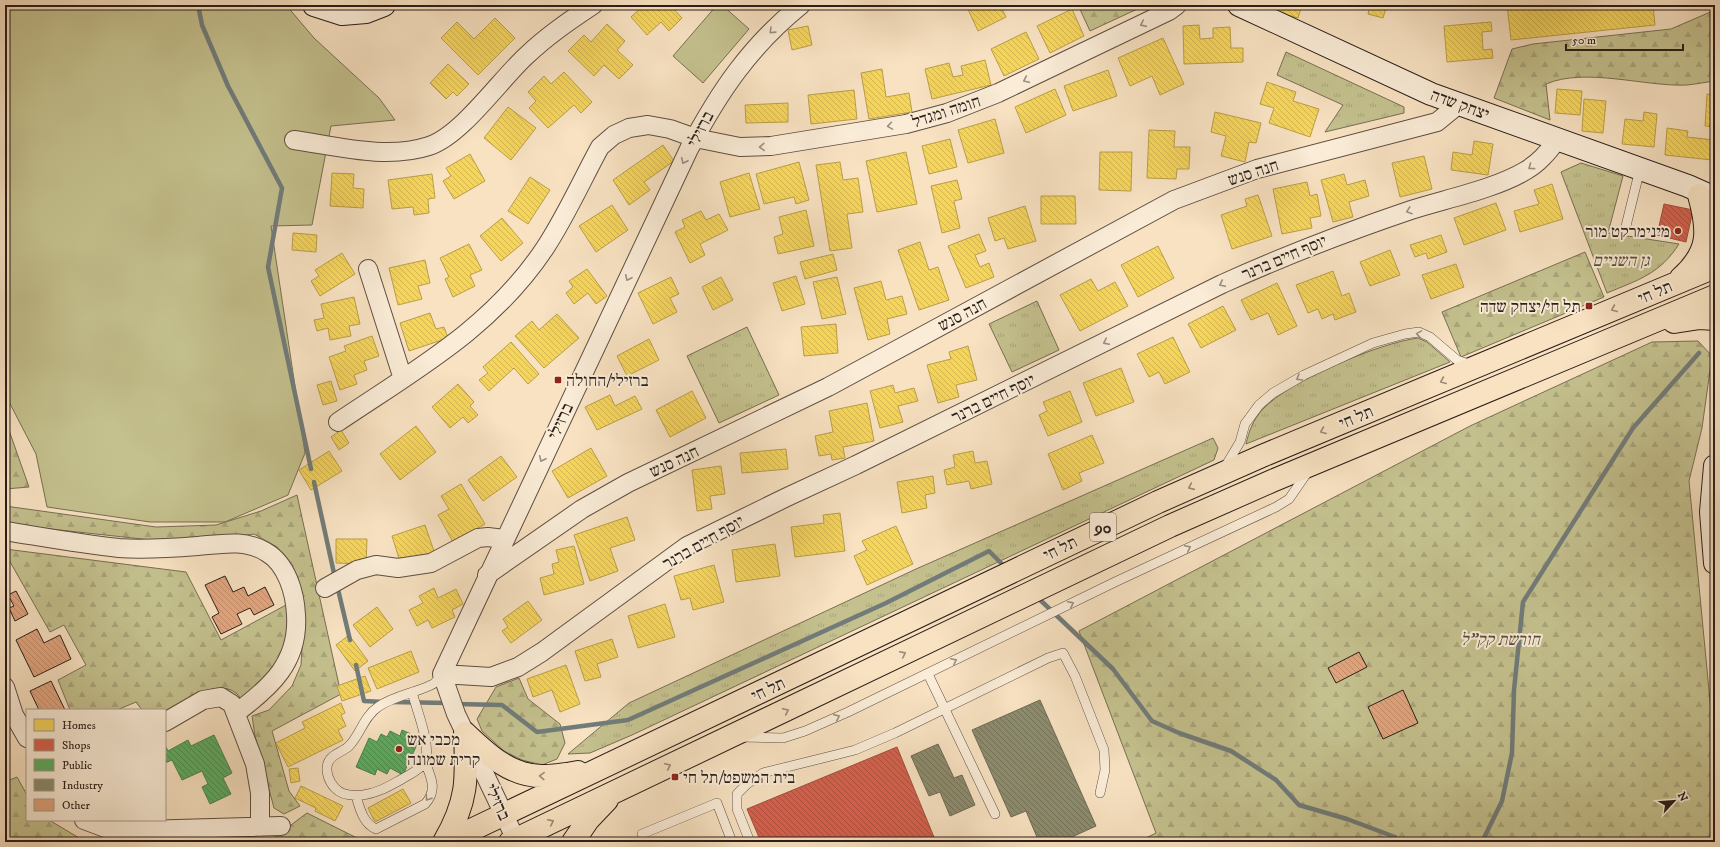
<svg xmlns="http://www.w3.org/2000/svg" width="1720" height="847" viewBox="0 0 1720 847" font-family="'IM FELL DW Pica','Frank Ruhl Libre',serif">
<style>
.green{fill:#c4c18e;stroke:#776f53}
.forest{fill:url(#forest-firs);stroke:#776f53}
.park{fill:url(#park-tufts);stroke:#776f53}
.homes{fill:url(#homes-back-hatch);stroke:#b99e48}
.shops{fill:url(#shops-back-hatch);stroke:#a24c3d}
.public{fill:url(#public-back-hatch);stroke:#4c824b}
.industry{fill:url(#industry-back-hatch);stroke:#6f6b54}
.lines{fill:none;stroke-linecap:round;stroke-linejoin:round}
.stream{stroke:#717c7a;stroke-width:4.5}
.building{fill:url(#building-back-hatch);stroke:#2a1d18}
.lane-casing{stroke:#5e4e42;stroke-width:10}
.street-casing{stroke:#5e4e42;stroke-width:20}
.secondary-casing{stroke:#2a1d18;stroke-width:24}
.highway-casing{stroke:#2a1d18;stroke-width:24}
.lane{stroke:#faecd7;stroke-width:9}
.street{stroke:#faecd7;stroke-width:18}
.secondary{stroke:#faecd7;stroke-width:22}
.highway{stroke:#f8e2c2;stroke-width:22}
.oneway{stroke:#9c8f81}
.oneway2{stroke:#9b8976}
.poi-dot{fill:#8f2418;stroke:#faecd7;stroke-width:1.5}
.labels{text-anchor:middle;stroke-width:4;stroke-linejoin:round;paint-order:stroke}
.shield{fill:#faecd7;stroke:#685b51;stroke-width:1}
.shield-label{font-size:16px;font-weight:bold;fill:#2a1d18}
.street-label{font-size:17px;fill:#2a1d18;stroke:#faecd7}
.poi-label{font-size:17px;fill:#2a1d18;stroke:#faecd7;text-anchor:start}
.park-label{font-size:17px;font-style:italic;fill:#584e3b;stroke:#faecd7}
</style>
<defs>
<pattern id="forest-firs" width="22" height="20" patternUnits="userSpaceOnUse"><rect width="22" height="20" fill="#c4c18e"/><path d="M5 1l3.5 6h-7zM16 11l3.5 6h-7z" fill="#a9a57a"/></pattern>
<pattern id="park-tufts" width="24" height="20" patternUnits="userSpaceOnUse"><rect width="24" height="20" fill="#c4c18e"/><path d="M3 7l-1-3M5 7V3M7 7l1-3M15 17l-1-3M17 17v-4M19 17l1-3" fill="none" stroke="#a9a57a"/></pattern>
<pattern id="homes-back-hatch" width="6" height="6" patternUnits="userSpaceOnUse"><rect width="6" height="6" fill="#f6d55c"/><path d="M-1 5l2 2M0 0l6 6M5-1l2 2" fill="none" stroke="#d3b64f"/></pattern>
<pattern id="shops-back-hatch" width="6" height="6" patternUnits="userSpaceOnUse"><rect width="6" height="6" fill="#d6604d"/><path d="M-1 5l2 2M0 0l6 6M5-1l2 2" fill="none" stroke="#ae4f3f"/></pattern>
<pattern id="public-back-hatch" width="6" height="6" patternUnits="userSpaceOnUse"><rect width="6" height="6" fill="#5aae61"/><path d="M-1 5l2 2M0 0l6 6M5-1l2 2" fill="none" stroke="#4b8d4f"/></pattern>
<pattern id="industry-back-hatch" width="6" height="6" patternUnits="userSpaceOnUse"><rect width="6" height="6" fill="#8c8c6e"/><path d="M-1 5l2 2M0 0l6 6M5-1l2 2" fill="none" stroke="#737259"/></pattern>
<pattern id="building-back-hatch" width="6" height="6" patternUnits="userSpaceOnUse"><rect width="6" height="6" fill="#e3a67f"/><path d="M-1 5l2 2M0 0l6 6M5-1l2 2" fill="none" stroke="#c38e6d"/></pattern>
</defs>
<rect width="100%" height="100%" fill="#f8e2c2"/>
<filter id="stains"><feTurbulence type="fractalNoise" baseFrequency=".005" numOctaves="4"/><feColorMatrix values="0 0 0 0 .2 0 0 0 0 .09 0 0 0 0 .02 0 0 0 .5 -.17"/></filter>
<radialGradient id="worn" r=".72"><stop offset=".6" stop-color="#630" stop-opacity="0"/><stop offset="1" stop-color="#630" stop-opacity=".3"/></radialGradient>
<path class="green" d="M5 5H286L314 38 379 98 395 120 331 126 312 225 271 226 305 453 288 495 225 522H150L47 507 36 454 5 394Z
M717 5H722L749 29 703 83 673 56Z"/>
<path class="forest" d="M1078 5H1146L1090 31Z
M1715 10V81C1706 82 1697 84 1687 85 1645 87 1586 67 1546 84L1550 120 1494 98 1512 49 1533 44 1671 29Z
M1585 252 1604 297 1461 357 1442 312Z
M1698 341 1712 356 1702 428 1689 481 1715 753V842H1138L1156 833 1079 631 1470 426 1652 342Z
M5 419 29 487 5 489Z
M297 495 341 694 272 731 289 791 300 806 284 814 274 808 255 736 252 716 269 710 292 686 301 665 304 612 298 577 277 547 254 534 212 540 160 541 5 524V506L156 527 216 525 261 511Z
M5 549 186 572 221 640 286 605 289 625 281 656 265 682 244 703C242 700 239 696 236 693 215 677 183 703 165 713V710H142L136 702 117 710H70L58 680 86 665 64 625 50 632 5 553Z
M519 678 528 699 560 724 565 743 557 759 542 765 522 760 504 751 482 731 477 719 496 687Z
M17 777 27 795V820H49L86 842H5V782Z
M307 813 365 842H250L275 837Z"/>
<path class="park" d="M1286 52 1404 107V113L1325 132 1343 105 1277 75Z
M1581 163 1623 176 1608 233 1679 244C1660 274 1638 280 1607 293L1561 172Z
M1037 301 1059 350 1012 372 989 324Z
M747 327 779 395 719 423 687 356Z
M1418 338 1427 342 1450 362 1246 444C1249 431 1253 420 1263 409 1289 381 1379 343 1418 338Z
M1213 438 1218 448 1214 460 632 735 590 753 568 754 629 703 916 569Z"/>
<path class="homes" d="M644 5H670L682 18 669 31 661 22 647 35 631 17Z
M966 5H1000L1006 17 978 31Z
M1276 5H1302L1298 18 1274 11Z
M1370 5 1386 8 1383 18 1368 14Z
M1426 5H1446L1445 9Z
M1507 5H1653L1655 25 1511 40Z
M1072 9 1084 36 1050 53 1037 26Z
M495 18 515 38 478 75 441 38 457 22 474 39Z
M1491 22 1492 31 1482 32 1483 50 1492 49 1493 58 1447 62 1444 26Z
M607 24 625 41 617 50 633 65 619 79 604 65 594 76 568 51 584 35 591 42Z
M1199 25 1200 39 1213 38V28L1230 27 1231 48H1243V62L1184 64 1183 26Z
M808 26 812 45 792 50 788 30Z
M1026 32 1039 59 1004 76 991 49Z
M1163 38 1184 84 1160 95 1152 76 1130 86 1118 58Z
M985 60 991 85 932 99 925 69 949 63 953 77 963 75 961 66Z
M448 64 469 84 457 96 453 92 446 99 430 83Z
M882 69 886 97 909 93 912 112 869 119 861 73Z
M1108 70 1117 96 1073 111 1064 86Z
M564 72 592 102 581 113 574 105 548 128 529 108 536 101 528 92 544 76 551 84Z
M1267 82 1296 92 1293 101 1319 109 1310 137 1269 123 1274 108 1260 104Z
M1055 89 1066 115 1026 133 1015 107Z
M1557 89 1582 91 1580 115 1555 113Z
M854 90 857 119 811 124 808 95Z
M1707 94 1715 95V127L1705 126Z
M1584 99 1606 101 1603 133 1582 131Z
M788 103V122L746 123 745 105Z
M508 107 536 128 511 160 484 138Z
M1215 112 1261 123 1256 143 1249 142 1245 162 1221 156 1226 136 1211 132Z
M1644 112 1657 114 1654 147 1622 144 1625 119 1643 121Z
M995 119 1004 153 968 163 958 130Z
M1667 128 1688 131 1687 137 1714 140 1712 160 1665 155Z
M1149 130 1175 131 1174 147H1190L1189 169H1177L1176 179 1147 178Z
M950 139 957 167 929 174 922 146Z
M1474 141 1493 144 1488 175 1451 170 1453 152 1472 155Z
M663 145 674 161 644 182 650 190 629 205 613 180Z
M906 152 917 204 877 212 866 161Z
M1100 152H1132L1131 191 1099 190Z
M470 154 485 181 454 199 443 181 451 176 446 168Z
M1424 156 1432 189 1400 197 1392 163Z
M799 162 809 200 796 204 794 197 764 204 756 174Z
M840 162 843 180 858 178 863 212 847 214 852 248 830 251 816 165Z
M332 173 354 174 353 188 364 189 363 208 330 206Z
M749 173 760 209 730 217 720 182Z
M432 174 435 198 428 199 429 213 414 215 413 207 392 209 388 180Z
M1344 174 1347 185 1365 180 1369 196 1349 202 1353 217 1333 222 1321 180Z
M530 177 550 190 528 224 508 211Z
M957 180 962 199 954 201 960 228 942 233 931 186Z
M1307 182 1310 196 1317 194 1321 216 1310 218 1312 228 1282 234 1273 189Z
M1552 184 1563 219 1520 232 1514 211 1539 204 1534 190Z
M1258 195 1272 236 1232 249 1221 215 1247 206 1245 199Z
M1041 196H1075L1076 224H1041Z
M1496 203 1506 230 1464 245 1454 218Z
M612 205 628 230 596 252 579 226Z
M1025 206 1036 241 1008 249 1004 238 995 241 988 218Z
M806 210 814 246 778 254 774 237 783 234 779 217Z
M701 211 706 220 719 214 728 230 700 244 705 255 690 263 675 232 685 227 682 220Z
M502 218 523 243 501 261 480 236Z
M293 233 317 235 316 252 292 250Z
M979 234 986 251 975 255 980 267 989 263 994 277 966 288 948 246Z
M1441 235 1447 252 1428 259 1426 253 1415 257 1410 245Z
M920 242 929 270 938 267 949 300 919 310 898 250Z
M469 244 482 270 470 275 475 286 453 297 445 279 449 277 440 258Z
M1158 246 1174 278 1138 297 1121 265Z
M1390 250 1400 275 1370 286 1360 262Z
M342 253 355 274 320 296 311 281 319 276 315 270Z
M833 254 837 270 805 279 800 262Z
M425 260 430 283 418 286 422 299 398 305 389 268Z
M1456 264 1464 287 1431 299 1422 275Z
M587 269 607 296 596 304 588 293 574 304 566 293 573 287 569 281Z
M1333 271 1342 296 1349 293 1356 312 1335 320 1333 314 1322 319 1318 309 1308 313 1296 285Z
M796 276 805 304 782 311 773 283Z
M671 277 679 294 670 298 677 312 653 324 638 293Z
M721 277 733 300 713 310 702 287Z
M837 277 846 314 822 319 813 282Z
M1091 279 1098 291 1115 282 1128 306 1080 331 1060 295Z
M881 281 886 300 902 296 907 314 887 319 890 334 868 340 854 288Z
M1277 283 1297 326 1278 335 1268 313 1251 320 1241 300Z
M354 297 360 324 349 326 351 336 330 340 328 328 317 331 314 320 324 318 321 304Z
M1223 306 1236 330 1201 348 1188 324Z
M430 313 436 329 444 327 448 338 409 351 400 323Z
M557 314 579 338 544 368 515 336 532 321 539 330Z
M836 324 838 353 804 356 801 327Z
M372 336 379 356 364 361 367 370 354 375 357 384 340 390 329 357 346 351 344 346Z
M1173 337 1190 372 1165 384 1159 372 1149 377 1137 354Z
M649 339 659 360 627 376 617 356Z
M511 342 539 374 528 384 514 368 489 391 479 380 488 373 483 367Z
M968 346 977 380 956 385 959 397 938 403 927 365 951 359 949 352Z
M1121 368 1134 402 1096 416 1083 383Z
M331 381 337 401 323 405 317 385Z
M458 384 474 402 470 406 478 415 468 423 463 417 450 428 432 407Z
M893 385 895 393 914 388 918 401 898 406 903 422 880 428 870 391Z
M692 391 706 418 670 437 656 410Z
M1070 391 1082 422 1048 436 1039 415 1047 411 1043 402Z
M610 395 615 406 635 396 642 409 597 430 585 407Z
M867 403 874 441 843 447 845 458 832 460 831 454 819 456 815 436 833 432 829 411Z
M416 426 436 452 400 480 380 454Z
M341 430 349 443 339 450 331 437Z
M1092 435 1104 463 1079 473 1082 481 1063 490 1048 454Z
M591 448 607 476 568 498 552 471Z
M786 449 788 469 742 473 740 453Z
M329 451 342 471 311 490 299 470Z
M973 451 975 463 987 461 992 484 971 489 969 481 947 485 944 470 955 467 953 455Z
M501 456 517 477 483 501 468 480Z
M721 466 725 494 710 496 712 509 697 511 692 470Z
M933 476 935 493 925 495 927 508 902 513 897 482Z
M461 484 485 524 453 542 438 515 449 509 441 496Z
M840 513 845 551 795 557 791 527 824 523 823 515Z
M627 517 635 540 610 548 618 571 590 581 574 535Z
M425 525 435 554 401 565 392 536Z
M896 526 913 564 867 585 854 556 867 550 862 541Z
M336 539H367L366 564 336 563Z
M775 544 780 576 736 582 732 550Z
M574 546 584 584 544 595 540 578 554 574 552 564 559 562 556 550Z
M714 565 724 602 693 610 690 598 681 600 674 576Z
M434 588 438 598 456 589 463 604 452 610 455 617 432 628 428 620 417 626 409 610 423 603 419 596Z
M528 601 542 620 511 643 502 631 508 627 503 619Z
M665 604 675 637 638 648 628 616Z
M377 607 393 629 370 647 353 625Z
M349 635 368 661 355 671 336 645Z
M612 639 618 657 597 664 601 677 585 681 575 651Z
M411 651 419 672 377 689 368 668Z
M566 665 580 704 560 712 552 690 533 697 527 679Z
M365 676 371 691 342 701 337 686Z
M341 703 345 713 341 715 346 726 338 730 343 740 288 767 276 743 305 728 302 722Z
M298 768 300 781 291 783 289 769Z
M301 786 343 806 335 821 315 811 316 808 295 798Z
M403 789 411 803 375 822 368 808Z"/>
<path class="shops" d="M1664 204 1693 210 1686 242 1657 235Z
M897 747 936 842H761L747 809Z"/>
<path class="public" d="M402 730 420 738 403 775 390 768 387 774 377 769 375 775 356 767 369 738 377 742 381 734 387 737 390 731 400 736Z
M214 735 232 773 223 778 231 794 210 804 202 787 208 784 202 771 182 780 172 760 165 763V745L168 751 188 740 191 746Z"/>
<path class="industry" d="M1040 700 1096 826 1061 842H1039L1026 811 1011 817 972 730Z
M938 744 954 778 962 775 975 805 950 816 940 792 929 796 911 756Z"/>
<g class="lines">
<path class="stream" d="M198 5 202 25 228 86 282 188 268 267 311 469
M314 482 335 578
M337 585 350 640
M1036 596 1113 669 1152 721 1179 733 1231 751 1276 780 1299 805 1347 819 1395 837 1399 842
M356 665 364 701 384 702
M391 702 448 703
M457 704 502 705 537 732 628 720 886 603 989 551 1006 568
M1482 842 1502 801 1512 753 1514 690 1523 602 1633 428 1699 353"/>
</g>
<path class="building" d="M225 576 233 592 244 587 248 596 265 587 274 605 254 615 250 608 237 614 242 624 221 634 212 617 219 613 205 585Z
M16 591 28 614 15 621 9 608 14 606 8 595Z
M37 629 44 643 60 635 71 659 34 677 16 640Z
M1359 652 1367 667 1336 683 1328 668Z
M51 681 65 710H39L30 691Z
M1403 690 1418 723 1383 739 1368 707Z"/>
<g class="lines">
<defs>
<path id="lane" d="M1626 226 1640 169
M1225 467 1240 442 1245 424 1259 405 1273 393 1304 375 1373 343 1405 334 1419 332 1430 337 1457 360 1471 365
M928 674 995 814
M412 692C416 708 433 749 424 763 420 770 410 774 402 779 389 786 378 793 363 795 353 796 342 796 335 788 329 782 325 771 328 763 331 754 343 752 349 746 360 735 364 716 378 707 393 696 415 693 431 685 435 684 439 678 442 674
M741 737 783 738 805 731 848 712 1115 582 1276 507 1289 499 1309 470
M356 796C360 809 363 823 376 829L425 804C438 790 431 777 425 762
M645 842 642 834 717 803 732 842
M750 842 737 809V794L747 784 763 773 855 750 895 733 1048 658 1063 653 1075 676 1104 750 1105 770 1100 793"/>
<path id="street" d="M294 140C337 146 386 160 429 146 461 136 500 80 526 56 547 36 569 21 593 5
M368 269 403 379
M338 422C415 370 492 328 545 248 566 216 582 180 600 147L614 135 629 128 648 125 670 129 695 138 740 147 771 146 906 124 947 113 998 93 1169 11 1177 5
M5 531C43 537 81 544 119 548 145 550 172 548 198 546 221 544 245 539 266 552 287 564 295 593 296 615 299 662 271 687 236 713
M487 575 582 509 628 483 828 387 1174 200 1257 169 1437 122 1459 104
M325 588 357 570 376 565 398 568 431 563 478 538 488 537 504 539
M442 674 491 677 518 667 542 652 687 546 787 497 856 465 1222 284C1284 256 1346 232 1411 210 1445 199 1495 189 1525 171 1539 163 1548 152 1557 140
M5 687 14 715 27 738
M165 722 203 700 221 697 232 704 255 764 260 793V827
M84 820 108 829 142 830 281 826
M517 842 456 714 442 674 689 149C719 92 750 46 801 5"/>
<path id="secondary" d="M314 5 342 14 366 12 384 5
M1239 5 1431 94 1688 186 1715 198
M1715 466 1711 512 1715 563"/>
<path id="highway" d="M1681 278C1710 252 1709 231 1699 195
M1674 322 1700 318 1715 319
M465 733C487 754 511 777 544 776 555 776 567 774 578 772
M444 842C468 801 467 779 465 733
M446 842 1158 502 1262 456 1715 267
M510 842 1170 526 1272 481 1715 296
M573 842 588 820 607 800"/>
</defs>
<use href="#lane" class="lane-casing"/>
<use href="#street" class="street-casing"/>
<use href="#secondary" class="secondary-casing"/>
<use href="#highway" class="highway-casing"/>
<use href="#lane" class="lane"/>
<use href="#street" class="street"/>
<use href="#secondary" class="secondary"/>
<use href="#highway" class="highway"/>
</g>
<defs><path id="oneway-chevron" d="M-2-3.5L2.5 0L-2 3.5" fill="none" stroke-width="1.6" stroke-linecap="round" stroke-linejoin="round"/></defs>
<g class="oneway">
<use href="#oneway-chevron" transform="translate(1143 24) rotate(154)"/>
<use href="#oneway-chevron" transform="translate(772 31) rotate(136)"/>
<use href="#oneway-chevron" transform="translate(1026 80) rotate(155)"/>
<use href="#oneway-chevron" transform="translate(890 126) rotate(171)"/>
<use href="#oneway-chevron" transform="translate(762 147) rotate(178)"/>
<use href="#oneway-chevron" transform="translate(684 161) rotate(115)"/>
<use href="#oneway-chevron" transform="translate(1531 167) rotate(144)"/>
<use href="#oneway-chevron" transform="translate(1409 211) rotate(161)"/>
<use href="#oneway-chevron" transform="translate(628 278) rotate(115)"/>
<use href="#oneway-chevron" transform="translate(1222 284) rotate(155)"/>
<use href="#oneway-chevron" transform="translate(1419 334) rotate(-171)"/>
<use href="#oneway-chevron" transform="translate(1106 342) rotate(154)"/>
<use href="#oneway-chevron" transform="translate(1299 378) rotate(150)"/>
<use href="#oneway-chevron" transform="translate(542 459) rotate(115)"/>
<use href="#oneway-chevron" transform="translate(1188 548) rotate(-26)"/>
<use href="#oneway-chevron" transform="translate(1071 604) rotate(-26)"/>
<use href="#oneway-chevron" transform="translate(954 661) rotate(-26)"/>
<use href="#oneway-chevron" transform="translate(837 717) rotate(-24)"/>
<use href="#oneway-chevron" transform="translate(428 798) rotate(124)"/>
</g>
<g class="oneway2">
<use href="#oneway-chevron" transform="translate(1614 309) rotate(157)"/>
<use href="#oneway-chevron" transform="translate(1443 381) rotate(157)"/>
<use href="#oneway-chevron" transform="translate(1323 431) rotate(157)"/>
<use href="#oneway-chevron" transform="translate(1191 487) rotate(156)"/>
<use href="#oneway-chevron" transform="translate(903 654) rotate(-26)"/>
<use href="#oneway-chevron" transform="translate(786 711) rotate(-25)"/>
<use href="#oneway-chevron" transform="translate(668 766) rotate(-25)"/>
<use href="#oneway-chevron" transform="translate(542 776) rotate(-177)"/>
<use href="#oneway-chevron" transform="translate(551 822) rotate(-26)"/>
</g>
<g class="poi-dot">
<circle cx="1678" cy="231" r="4"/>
<rect x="1585" y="302" width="8" height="8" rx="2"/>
<rect x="554" y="376" width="8" height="8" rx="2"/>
<circle cx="399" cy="749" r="4"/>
<rect x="671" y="773" width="8" height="8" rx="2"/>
</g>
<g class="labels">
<rect class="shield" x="1090" y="513" width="26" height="28" rx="3"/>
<g class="shield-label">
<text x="1103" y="533">90</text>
</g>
<g class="street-label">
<text transform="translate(1460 104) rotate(20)" y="6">יצחק שדה</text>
<text transform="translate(946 111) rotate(-18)" y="6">חומה ומגדל</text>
<text transform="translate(700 129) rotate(-62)" y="6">ברזילי</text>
<text transform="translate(1253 172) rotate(-18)" y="6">חנה סנש</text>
<text transform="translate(1284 257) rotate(-23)" y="6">יוסף חיים ברנר</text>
<text transform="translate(1655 292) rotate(-23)" y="6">תל חי</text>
<text transform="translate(962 314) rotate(-28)" y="6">חנה סנש</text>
<text transform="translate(993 398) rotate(-26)" y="6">יוסף חיים ברנר</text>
<text transform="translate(1356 417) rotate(-23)" y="6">תל חי</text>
<text transform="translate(560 421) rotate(-65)" y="6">ברזילי</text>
<text transform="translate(674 461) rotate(-25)" y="6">חנה סנש</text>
<text transform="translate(703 542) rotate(-30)" y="6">יוסף חיים ברנר</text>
<text transform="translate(1060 548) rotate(-26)" y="6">תל חי</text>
<text transform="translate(768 689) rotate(-25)" y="6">תל חי</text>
<text transform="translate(498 802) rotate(65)" y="6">ברזילי</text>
</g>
<g class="poi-label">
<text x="1670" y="237" text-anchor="end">מינימרקט מור</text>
<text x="1581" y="312" text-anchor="end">תל חי/יצחק שדה</text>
<text x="566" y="386">ברזילי/החולה</text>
<text x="407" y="745">מכבי אש<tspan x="407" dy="20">קרית שמונה</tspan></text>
<text x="683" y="783">בית המשפט/תל חי</text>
</g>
<g class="park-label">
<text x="1621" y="266">גן השניים</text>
<text x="1500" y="645">חורשת קק"ל</text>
</g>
</g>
<rect width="1720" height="847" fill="none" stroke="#f8e2c2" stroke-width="20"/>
<rect x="6" y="6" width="1708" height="835" fill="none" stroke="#2a1d18" stroke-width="2"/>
<rect x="10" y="10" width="1700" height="827" fill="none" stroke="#2a1d18"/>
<rect x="26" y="709" width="140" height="112" fill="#faecd7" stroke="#a7998b"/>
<rect x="34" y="719" width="20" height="12" fill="#f6d55c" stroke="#a7998b"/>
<text x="62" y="729" font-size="12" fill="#2a1d18">Homes</text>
<rect x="34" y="739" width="20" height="12" fill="#d6604d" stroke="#a7998b"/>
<text x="62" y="749" font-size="12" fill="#2a1d18">Shops</text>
<rect x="34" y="759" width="20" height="12" fill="#5aae61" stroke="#a7998b"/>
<text x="62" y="769" font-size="12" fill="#2a1d18">Public</text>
<rect x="34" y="779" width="20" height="12" fill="#8c8c6e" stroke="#a7998b"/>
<text x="62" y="789" font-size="12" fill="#2a1d18">Industry</text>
<rect x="34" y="799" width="20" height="12" fill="#e3a67f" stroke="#a7998b"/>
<text x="62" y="809" font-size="12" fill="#2a1d18">Other</text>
<g transform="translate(1674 801) rotate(64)" stroke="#faecd7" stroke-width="3" paint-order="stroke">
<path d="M0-3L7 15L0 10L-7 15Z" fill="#2a1d18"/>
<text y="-6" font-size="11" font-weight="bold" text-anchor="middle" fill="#2a1d18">N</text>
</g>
<path d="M1566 44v6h117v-6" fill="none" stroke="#2a1d18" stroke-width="2"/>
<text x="1572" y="44" font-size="12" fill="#2a1d18" stroke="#faecd7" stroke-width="3" paint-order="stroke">50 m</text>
<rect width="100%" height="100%" filter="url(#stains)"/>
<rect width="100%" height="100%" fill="url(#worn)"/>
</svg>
